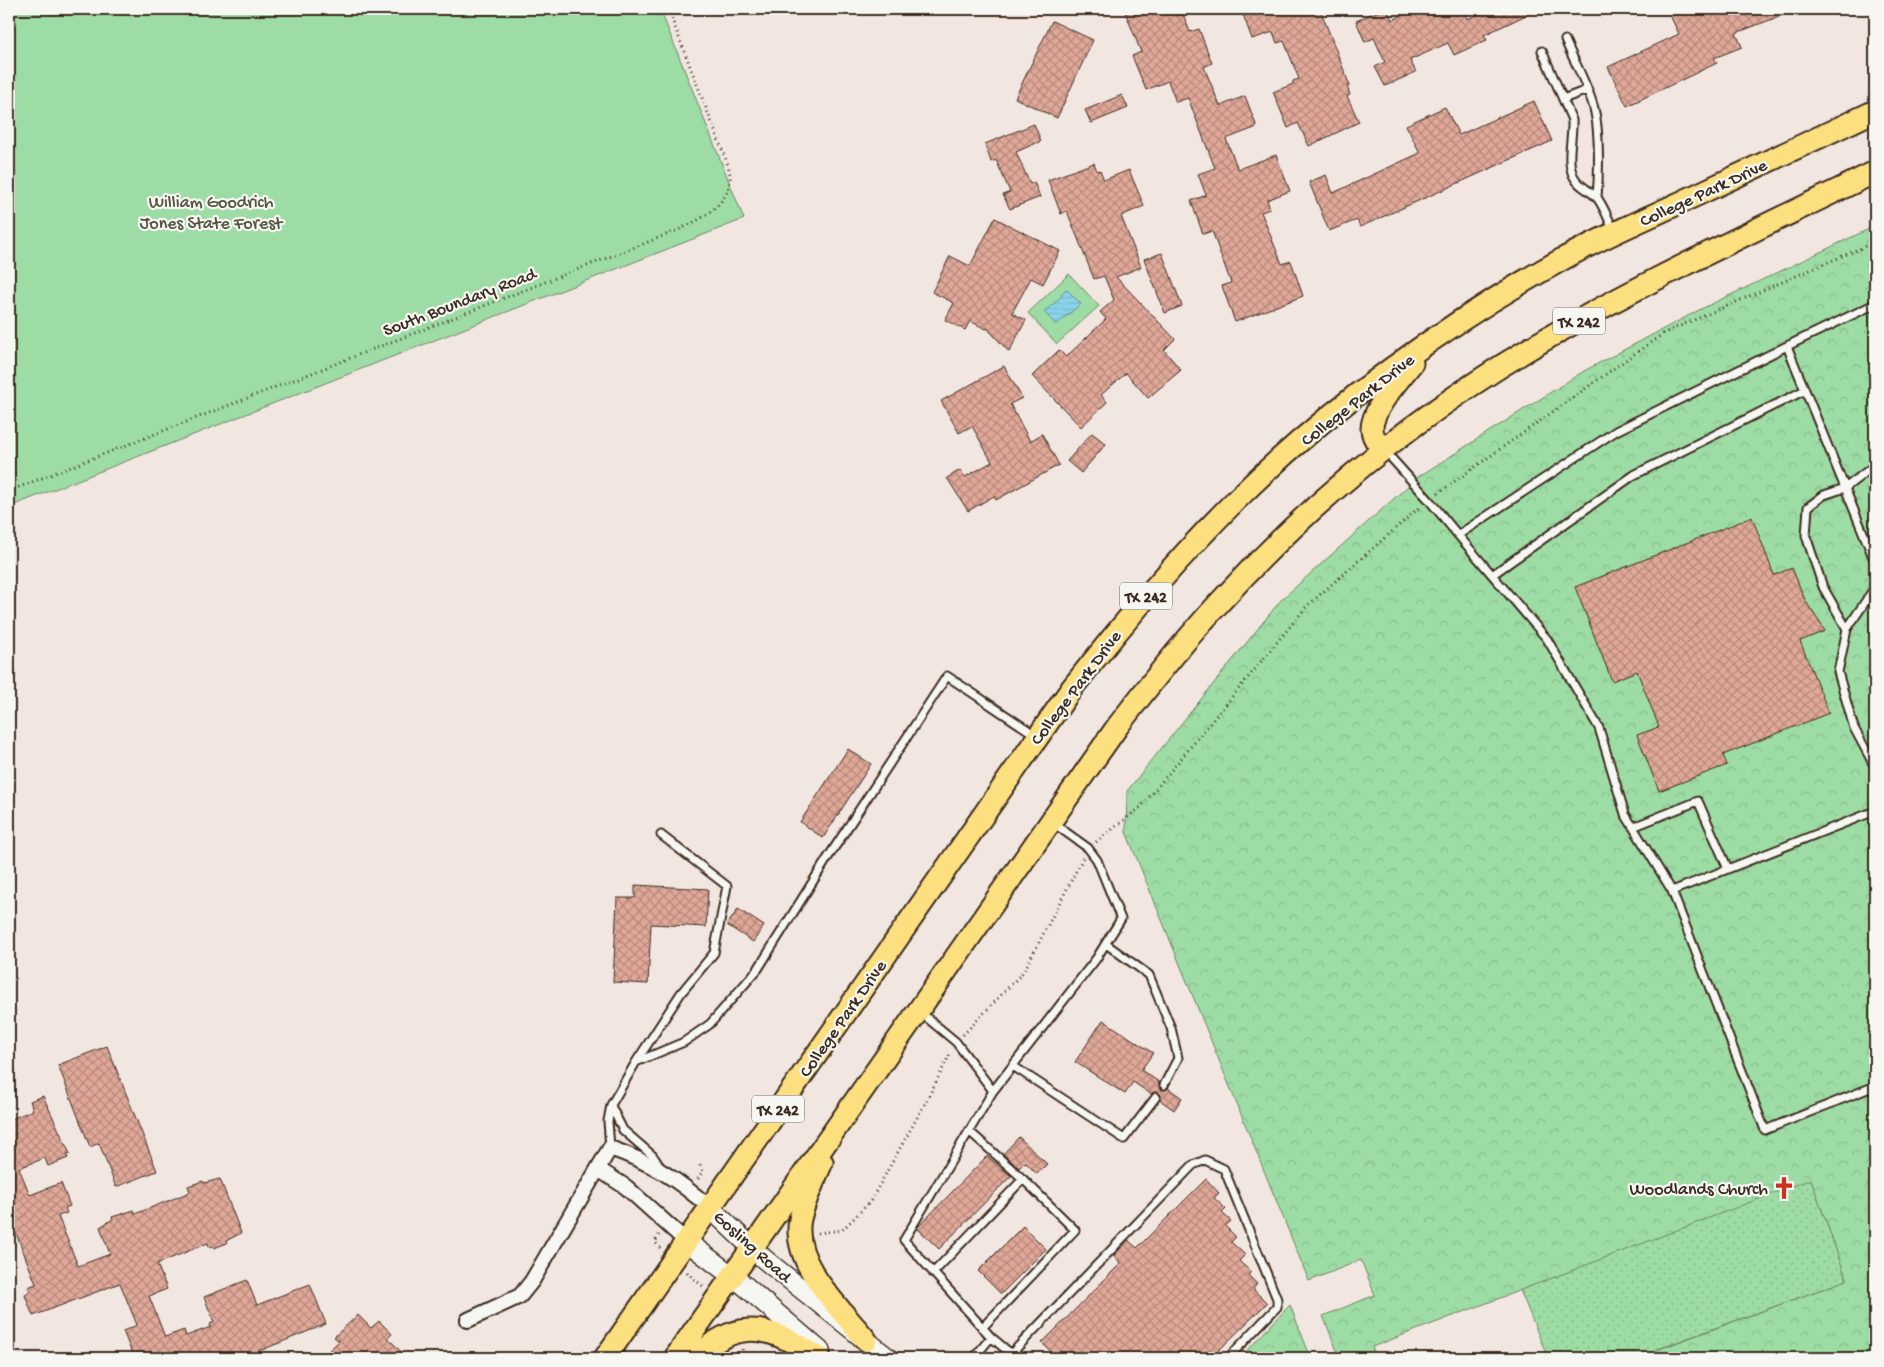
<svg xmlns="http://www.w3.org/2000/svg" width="1884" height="1367" viewBox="0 0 1884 1367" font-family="'Gochi Hand',sans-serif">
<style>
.grass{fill:url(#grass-dots);stroke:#6c8361}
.forest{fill:url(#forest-crowns);stroke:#6c8361}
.park{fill:#9ddca4;stroke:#6c8361}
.water{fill:url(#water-rules);stroke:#6a9098}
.building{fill:url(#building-cross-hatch);stroke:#3b2a1e}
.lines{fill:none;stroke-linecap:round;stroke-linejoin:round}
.service-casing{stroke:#3b2a1e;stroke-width:11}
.minor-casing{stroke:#3b2a1e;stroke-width:18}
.secondary-casing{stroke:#3b2a1e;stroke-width:22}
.primary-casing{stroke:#3b2a1e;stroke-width:25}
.path{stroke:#3b2a1e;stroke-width:3;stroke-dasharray:1 4;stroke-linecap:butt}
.service{stroke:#f6f6f2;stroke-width:7}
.minor{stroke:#f6f6f2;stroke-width:14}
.secondary{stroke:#f6f6f2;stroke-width:19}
.primary{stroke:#fce080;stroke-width:21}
.labels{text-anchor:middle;stroke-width:4.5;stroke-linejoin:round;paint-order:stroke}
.shield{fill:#f6f6f2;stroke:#73675e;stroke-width:1}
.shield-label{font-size:16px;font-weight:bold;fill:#3b2a1e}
.street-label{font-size:18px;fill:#3b2a1e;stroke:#f6f6f2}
.park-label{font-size:18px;fill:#545640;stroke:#f6f6f2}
.poi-label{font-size:18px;fill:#3b2a1e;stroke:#f6f6f2;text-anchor:end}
</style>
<defs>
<pattern id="grass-dots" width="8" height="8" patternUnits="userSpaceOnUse" patternTransform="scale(1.25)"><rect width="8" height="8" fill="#9ddca4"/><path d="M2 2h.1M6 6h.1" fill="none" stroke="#88bd8d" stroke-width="1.8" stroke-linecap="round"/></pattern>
<pattern id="forest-crowns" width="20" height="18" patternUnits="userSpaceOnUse" patternTransform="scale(1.25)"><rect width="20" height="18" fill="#9ddca4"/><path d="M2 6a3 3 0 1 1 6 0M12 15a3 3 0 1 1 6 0" fill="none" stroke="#88bd8d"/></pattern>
<pattern id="water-rules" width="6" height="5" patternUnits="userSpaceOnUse" patternTransform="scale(1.25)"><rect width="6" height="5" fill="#89d4ea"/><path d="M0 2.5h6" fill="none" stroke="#77b6c8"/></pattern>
<pattern id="building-cross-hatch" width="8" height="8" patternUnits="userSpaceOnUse" patternTransform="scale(1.25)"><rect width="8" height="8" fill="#e0a899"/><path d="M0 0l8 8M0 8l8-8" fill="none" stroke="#b7897c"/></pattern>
</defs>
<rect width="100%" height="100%" fill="#f2e6e0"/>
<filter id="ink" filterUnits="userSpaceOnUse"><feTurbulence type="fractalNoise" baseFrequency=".02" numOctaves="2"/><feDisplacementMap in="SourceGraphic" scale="10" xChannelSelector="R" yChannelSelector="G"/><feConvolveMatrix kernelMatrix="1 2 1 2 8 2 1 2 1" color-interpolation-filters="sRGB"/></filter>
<g filter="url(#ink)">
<path class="grass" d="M1811 1178 1847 1280 1655 1350 1657 1358H1548L1520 1290Z"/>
<path class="forest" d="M1875 226V1358H1657L1654 1351 1847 1280 1811 1179 1372 1347 1376 1358H1340L1323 1316 1375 1295 1361 1260 1309 1281 1126 832 1127 791 1281 600 1418 477 1584 371 1701 309Z
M1290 1305 1311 1358H1240Z"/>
<path class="park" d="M9 9H660L744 219 9 507Z
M1069 274 1099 306 1057 344 1028 313Z"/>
<path class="water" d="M1066 289 1081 304 1056 325 1044 312 1062 296 1061 294Z"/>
<path class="building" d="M1124 9H1174L1177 16 1183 14 1190 32 1199 29 1212 63 1204 67 1220 106 1245 96 1257 127 1226 139 1238 169 1276 155 1290 191 1267 200 1270 209 1261 212 1282 264 1291 261 1303 296 1235 322 1222 286 1231 283 1212 231 1203 234 1191 201 1206 195 1198 174 1215 168 1188 98 1176 102 1168 81 1146 90 1132 56 1141 52Z
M1241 9H1256L1258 14 1273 9H1320L1350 86H1347L1350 95 1347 96 1359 122 1309 146 1298 123 1288 128 1273 92 1293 84V81L1299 79 1284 41 1277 43 1273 32 1252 39Z
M1383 9H1387L1392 20 1415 9H1463L1467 19 1491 9H1539L1484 35 1487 40 1454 55 1448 43 1410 60 1416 72 1385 86 1375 67 1385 62 1374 38 1365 42 1356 21Z
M1667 9H1796V10L1736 33 1742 47 1714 58 1717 63 1627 106 1608 67 1679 34Z
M1052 21 1093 40 1057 118 1015 98Z
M1122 95 1128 108 1091 123 1085 110Z
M1534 101 1552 141 1360 227 1357 220 1329 231 1309 182 1326 175 1333 193 1420 153 1406 125 1445 107 1459 135Z
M1034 124 1041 141 1016 152 1030 184 1034 182 1040 197 1010 209 1003 195 1010 192 996 160 991 162 985 144Z
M1094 163 1097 171 1100 170 1104 180 1129 170 1144 206 1121 216 1141 267 1116 277 1175 339 1164 350 1181 370 1148 398 1126 373 1101 395 1107 402 1081 427 1032 376 1059 350 1066 357 1106 319 1100 312 1114 300 1104 276 1094 279 1067 211 1061 214 1048 180Z
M995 218 1060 251 1043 284 1031 278 1012 313 1026 320 1009 352 987 328 986 329 970 321 965 330 945 320 954 303 932 292 950 256 970 266Z
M1162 253 1182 306 1165 313 1144 259Z
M1004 366 1022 398 1010 404 1030 441 1042 434 1059 465 996 500 994 496 968 511 947 478 960 470 965 477 992 462 972 426 959 433 941 401Z
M1092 433 1106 444 1081 473 1067 461Z
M1752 517 1774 575 1792 568 1805 600 1825 631 1800 641 1829 713 1723 755 1727 765 1659 791 1637 735 1659 727 1637 671 1612 681 1575 587Z
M848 749 871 764 823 838 800 822Z
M635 885 708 889 706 927 651 924 648 984 613 982 617 898H635Z
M738 909 764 926 753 942 727 925Z
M1103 1020 1153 1053 1141 1070 1159 1082V1086L1161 1089 1165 1090 1168 1088 1182 1098 1174 1110 1160 1100 1161 1095 1159 1093 1154 1092 1151 1094 1133 1082 1125 1094 1075 1062Z
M107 1046 157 1171 116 1187 99 1143 90 1147 58 1065Z
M43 1096 70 1154 67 1155 68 1158 48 1166 45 1158 19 1168 30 1195 61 1183 70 1206 65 1208 67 1213 58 1216 78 1266 110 1254 100 1227 113 1219 112 1217 134 1210 135 1214 190 1192 188 1186 203 1181 204 1183 220 1179 241 1233 226 1241 227 1243 214 1248 212 1246 209 1247 208 1243 157 1264 167 1289 149 1296 165 1337 184 1330 186 1336 211 1327 210 1324 214 1322 204 1297 247 1280 257 1305 310 1284 326 1324 242 1358H134L123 1331 137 1325 120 1283 33 1316 25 1295 30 1292 28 1287 36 1284 16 1233 9 1235V1120L33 1110 30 1101Z
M1019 1137 1047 1164 1037 1174 1025 1162 1019 1168 1003 1154Z
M987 1156 1011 1176 939 1249 917 1228Z
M1206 1179 1219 1193 1214 1198 1226 1209 1222 1213 1231 1221 1225 1226 1236 1237 1231 1242 1245 1255 1239 1261 1251 1272 1248 1275 1257 1284 1253 1289 1267 1303 1211 1358H1058L1042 1343 1121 1263 1113 1256 1128 1240 1137 1248Z
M1023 1226 1046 1249 1001 1294 978 1271Z
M358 1315 371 1328 379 1321 392 1334 388 1338 407 1358H321L339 1341 334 1337Z"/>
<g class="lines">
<defs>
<path id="service" d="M1565 40C1574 61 1587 84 1593 105 1600 127 1599 174 1597 198
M1542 51 1572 120C1573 137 1566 159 1573 175 1578 187 1591 190 1598 199 1605 209 1609 221 1614 231
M1563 99 1587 90
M1787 346 1875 304
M1385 451 1429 500 1458 535 1616 431 1787 346 1845 488 1875 465
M1458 535 1547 639 1599 728 1625 814 1672 891 1875 811
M1492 575 1634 475 1805 390
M1875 587 1847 629 1838 672 1854 728 1875 767
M1847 629 1823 587 1806 536 1808 507 1824 495 1845 488 1875 562
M1633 827 1698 801 1728 869
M1672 891 1765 1130 1875 1086
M1106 944 1149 975 1171 1028 1178 1058 1164 1085
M920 1012 956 1042 993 1091
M636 1062 681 993 714 953 727 886 661 835
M1013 1066 1124 1139 1156 1097
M611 1106 623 1130 653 1156 661 1168
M610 1148 608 1121 611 1105 636 1062 684 1042 710 1024 758 969 827 859 947 676 1037 736
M933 1273 1023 1179 969 1131
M982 1328 1075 1230 1023 1179
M991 1337 1016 1358
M1011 1354 1193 1165 1205 1160 1224 1169 1277 1299V1307L1228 1358
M974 1358 991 1337 904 1240 993 1091 1096 959 1121 919 1097 860 1088 848 1053 823"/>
<path id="minor" d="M598 1169 626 1187 686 1241
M468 1320 520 1296 532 1281 610 1148C652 1163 676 1178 710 1208"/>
<path id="secondary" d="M710 1208 764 1259 888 1358
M686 1241 745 1286 820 1351"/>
<path id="primary" d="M1383 450C1378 444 1373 438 1372 430 1371 409 1400 379 1412 363
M822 1162C815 1179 804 1201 800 1219 791 1264 840 1308 866 1340
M605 1358 1072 688C1123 623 1176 560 1234 502 1327 409 1446 324 1561 260 1602 237 1646 219 1688 199 1751 170 1813 140 1875 111
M675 1358 1117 727C1150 684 1183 642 1220 602 1311 502 1419 414 1534 346 1644 281 1761 228 1875 172
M693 1358C702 1351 712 1343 722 1338 758 1318 790 1340 820 1358"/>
</defs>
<use href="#service" class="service-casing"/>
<use href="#minor" class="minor-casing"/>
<use href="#secondary" class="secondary-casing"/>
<use href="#primary" class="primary-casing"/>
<path class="path" d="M9 491 671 233C694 223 726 209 730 181 731 176 729 170 728 165L668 9
M1438 493 1664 333 1875 242
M1096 842 1141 807 1307 606 1421 506
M963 1035 1024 971 1083 858
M698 1179 703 1171 699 1163
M818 1233 842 1230 870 1202 927 1100 951 1052
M659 1235 655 1242 660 1248
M687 1272 695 1280 703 1286
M742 1349 744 1358"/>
<use href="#service" class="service"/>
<use href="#minor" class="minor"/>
<use href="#secondary" class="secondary"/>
<use href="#primary" class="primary"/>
</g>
</g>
<defs>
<symbol id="church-bare" viewBox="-9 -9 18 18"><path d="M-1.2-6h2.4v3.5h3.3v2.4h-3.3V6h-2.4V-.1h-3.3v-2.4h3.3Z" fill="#c8321e" stroke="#f6f6f2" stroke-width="2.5" paint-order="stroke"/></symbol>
</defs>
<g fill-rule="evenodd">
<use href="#church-bare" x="1768" y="1172" width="32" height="32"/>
</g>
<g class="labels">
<g class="shield">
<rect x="1553" y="307.5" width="52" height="27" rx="4"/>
<rect x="1120" y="582.5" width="52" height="27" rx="4"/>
<rect x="752" y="1095.5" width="52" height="27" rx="4"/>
</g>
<g class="shield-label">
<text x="1579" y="327">TX 242</text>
<text x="1146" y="602">TX 242</text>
<text x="778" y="1115">TX 242</text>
</g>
<g class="street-label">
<text transform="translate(1703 192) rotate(-25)" y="6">College Park Drive</text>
<text transform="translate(459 301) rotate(-21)" y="6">South Boundary Road</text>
<text transform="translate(1357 399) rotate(-38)" y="6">College Park Drive</text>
<text transform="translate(1075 687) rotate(-53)" y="6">College Park Drive</text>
<text transform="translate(842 1018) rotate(-55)" y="6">College Park Drive</text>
<text transform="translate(753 1246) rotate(42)" y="6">Gosling Road</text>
</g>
<g class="park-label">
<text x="211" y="207">William Goodrich<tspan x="211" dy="21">Jones State Forest</tspan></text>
</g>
<g class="poi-label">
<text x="1768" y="1194">Woodlands Church</text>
</g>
</g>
<rect width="1884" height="1367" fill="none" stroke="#f6f6f2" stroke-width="30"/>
<rect x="15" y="15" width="1854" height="1337" fill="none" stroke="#3b2a1e" stroke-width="2" filter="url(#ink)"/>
</svg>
